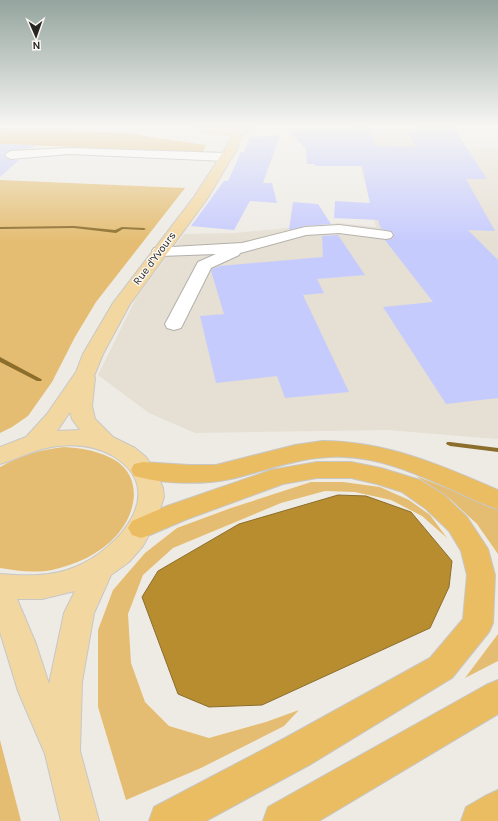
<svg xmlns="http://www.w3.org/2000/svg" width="498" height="821" viewBox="0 0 498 821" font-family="Karla,sans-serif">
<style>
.built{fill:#e6dfd3}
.green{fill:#e4bd72}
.water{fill:#b78d30;stroke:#8c6e2c}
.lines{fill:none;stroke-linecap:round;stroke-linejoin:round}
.stream{fill:#8c6e2c;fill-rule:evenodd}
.building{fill:#c6cbfe}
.minor-casing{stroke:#b3b0ab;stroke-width:2}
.major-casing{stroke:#c7c7c6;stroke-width:2}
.highway-casing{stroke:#c7c7c6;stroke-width:2}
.minor{fill:#fff;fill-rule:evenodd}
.major{fill:#f3d7a1;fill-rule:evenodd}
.highway{fill:#ebbd62;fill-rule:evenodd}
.labels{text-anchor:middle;stroke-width:3;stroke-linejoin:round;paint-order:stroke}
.far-street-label{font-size:11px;fill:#272624;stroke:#fbf8f3}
</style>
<rect width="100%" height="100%" fill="#eeebe5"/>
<path class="built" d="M351 127H433L467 149 498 147V439L387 430 195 433 149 413 98 375 136 298 184 234 235 233 340 223 376 227Z"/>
<path class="green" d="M0 128 133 133 150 137 206 145 203 152 0 144Z
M0 180 185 188 96 302 75 337 52 382 28 416 12 427 0 433Z
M64 447C80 448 94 450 109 457 144 473 138 512 116 536 100 554 75 565 52 570 35 573 17 571 0 568V467C22 455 39 450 64 447Z
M416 476 498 508V554L477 524 450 499Z
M311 482H343L380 487 409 500 430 515 447 538 422 516 391 500 355 492 325 491 281 503 173 548 143 575 128 614 131 663 145 702 169 726 209 738 266 722 299 710 284 726 201 768 126 800 98 707V630L113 590 145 553 177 528 231 508Z
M498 634V661L465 678Z
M0 740 21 821H0Z"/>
<path class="water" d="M338 495 366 496 411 512 452 561 449 587 430 628 262 705 209 707 178 694 142 597 158 571 239 524Z"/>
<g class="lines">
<path class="stream" d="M74 226 115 230 122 227 144 228 146 229 144 230 123 229 116 233 74 228 0 229V227Z
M0 357 41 379 42 380 41 381H37L0 362Z
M447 442H450L498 448V452L450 446 446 444Z"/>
</g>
<path class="building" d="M351 127H368L376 146 416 147 407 131H418L415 127H453L487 179H466L495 231 468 230 498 260V398L446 404 383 307 433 302 385 240 392 239 394 234 391 231 381 229 378 220 334 218 335 201 370 203 362 166H315V164H307L306 149 287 129H352Z
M280 135 263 183H272L277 203 250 201 234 230 191 226 224 181H228L241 152H244L250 137Z
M0 144 35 145 32 148 11 150 6 152 4 155 6 158 11 160H19L0 177Z
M293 202 318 204 331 224 305 226 289 230Z
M338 235 365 275 317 279 324 293 303 295 349 392 285 398 277 376 216 383 200 316 224 314 211 271 212 269 220 266 323 257 322 236Z"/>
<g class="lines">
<defs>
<path id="minor" d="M69 148 226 153 230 155 232 157 230 159 226 161 69 154 11 159 7 157 5 155 7 153 11 151Z
M339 225 386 231 391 232 393 235 391 238 386 239 339 233 306 235 240 253 239 255 211 268 181 328 174 330 167 328 165 324 198 262 216 254 160 256 154 254 152 251 154 248 242 243 305 227Z"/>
<path id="major" d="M196 127 257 128 256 130 243 133 237 149 207 199 130 304 103 354 94 376 95 378 92 406 95 419 113 437 135 448 146 457 157 474 163 488 164 497 157 520 143 546 129 562 111 575 94 613 82 682 80 751 99 821H61L45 754 18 691 0 632V574C25 576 52 577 75 567 117 550 171 491 113 456 96 446 77 444 58 446 37 448 20 458 0 464V447L26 437 47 414 76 372 83 354 113 303 194 197 225 149 232 135 213 134 197 129ZM70 412 72 419 80 430 57 431ZM75 591 64 613 49 684 36 644 17 599H42Z"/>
<path id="highway" d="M322 441C385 441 441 465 498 490V509C483 505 468 497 453 490 419 475 382 458 344 457 304 455 269 470 231 479 202 485 163 484 134 476L131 470 134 464 143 462 189 465H216L295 445Z
M317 462H351L381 468 420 480 444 495 467 517 488 549 495 575 493 623 489 632 452 678 311 764 206 821H149L154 807 285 738 430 658 463 619 467 575 461 551 449 531 426 509 402 492 377 484 351 478H317L283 484 185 520 150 535 141 538 132 535 128 528 132 521 167 506 271 470Z
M498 680V714L319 821H263L268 807 486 685Z
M498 790V821H461L466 807 485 796Z"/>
</defs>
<use href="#minor" class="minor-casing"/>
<use href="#major" class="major-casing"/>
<use href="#highway" class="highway-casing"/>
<use href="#minor" class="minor"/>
<use href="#major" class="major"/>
<use href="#highway" class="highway"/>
</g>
<linearGradient id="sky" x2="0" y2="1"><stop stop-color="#94a49e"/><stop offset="0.52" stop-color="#f7f6f3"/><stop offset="1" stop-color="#f7f6f3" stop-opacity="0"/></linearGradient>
<rect width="498" height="242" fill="url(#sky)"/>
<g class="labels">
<g class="far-street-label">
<text transform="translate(154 258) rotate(-53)" y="4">Rue d'Yvours</text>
</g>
</g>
<g transform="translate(36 36) rotate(178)" stroke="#fbf8f3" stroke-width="3" paint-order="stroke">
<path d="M0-3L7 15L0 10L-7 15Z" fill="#272624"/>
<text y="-6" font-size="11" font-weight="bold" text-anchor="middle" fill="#272624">N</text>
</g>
</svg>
